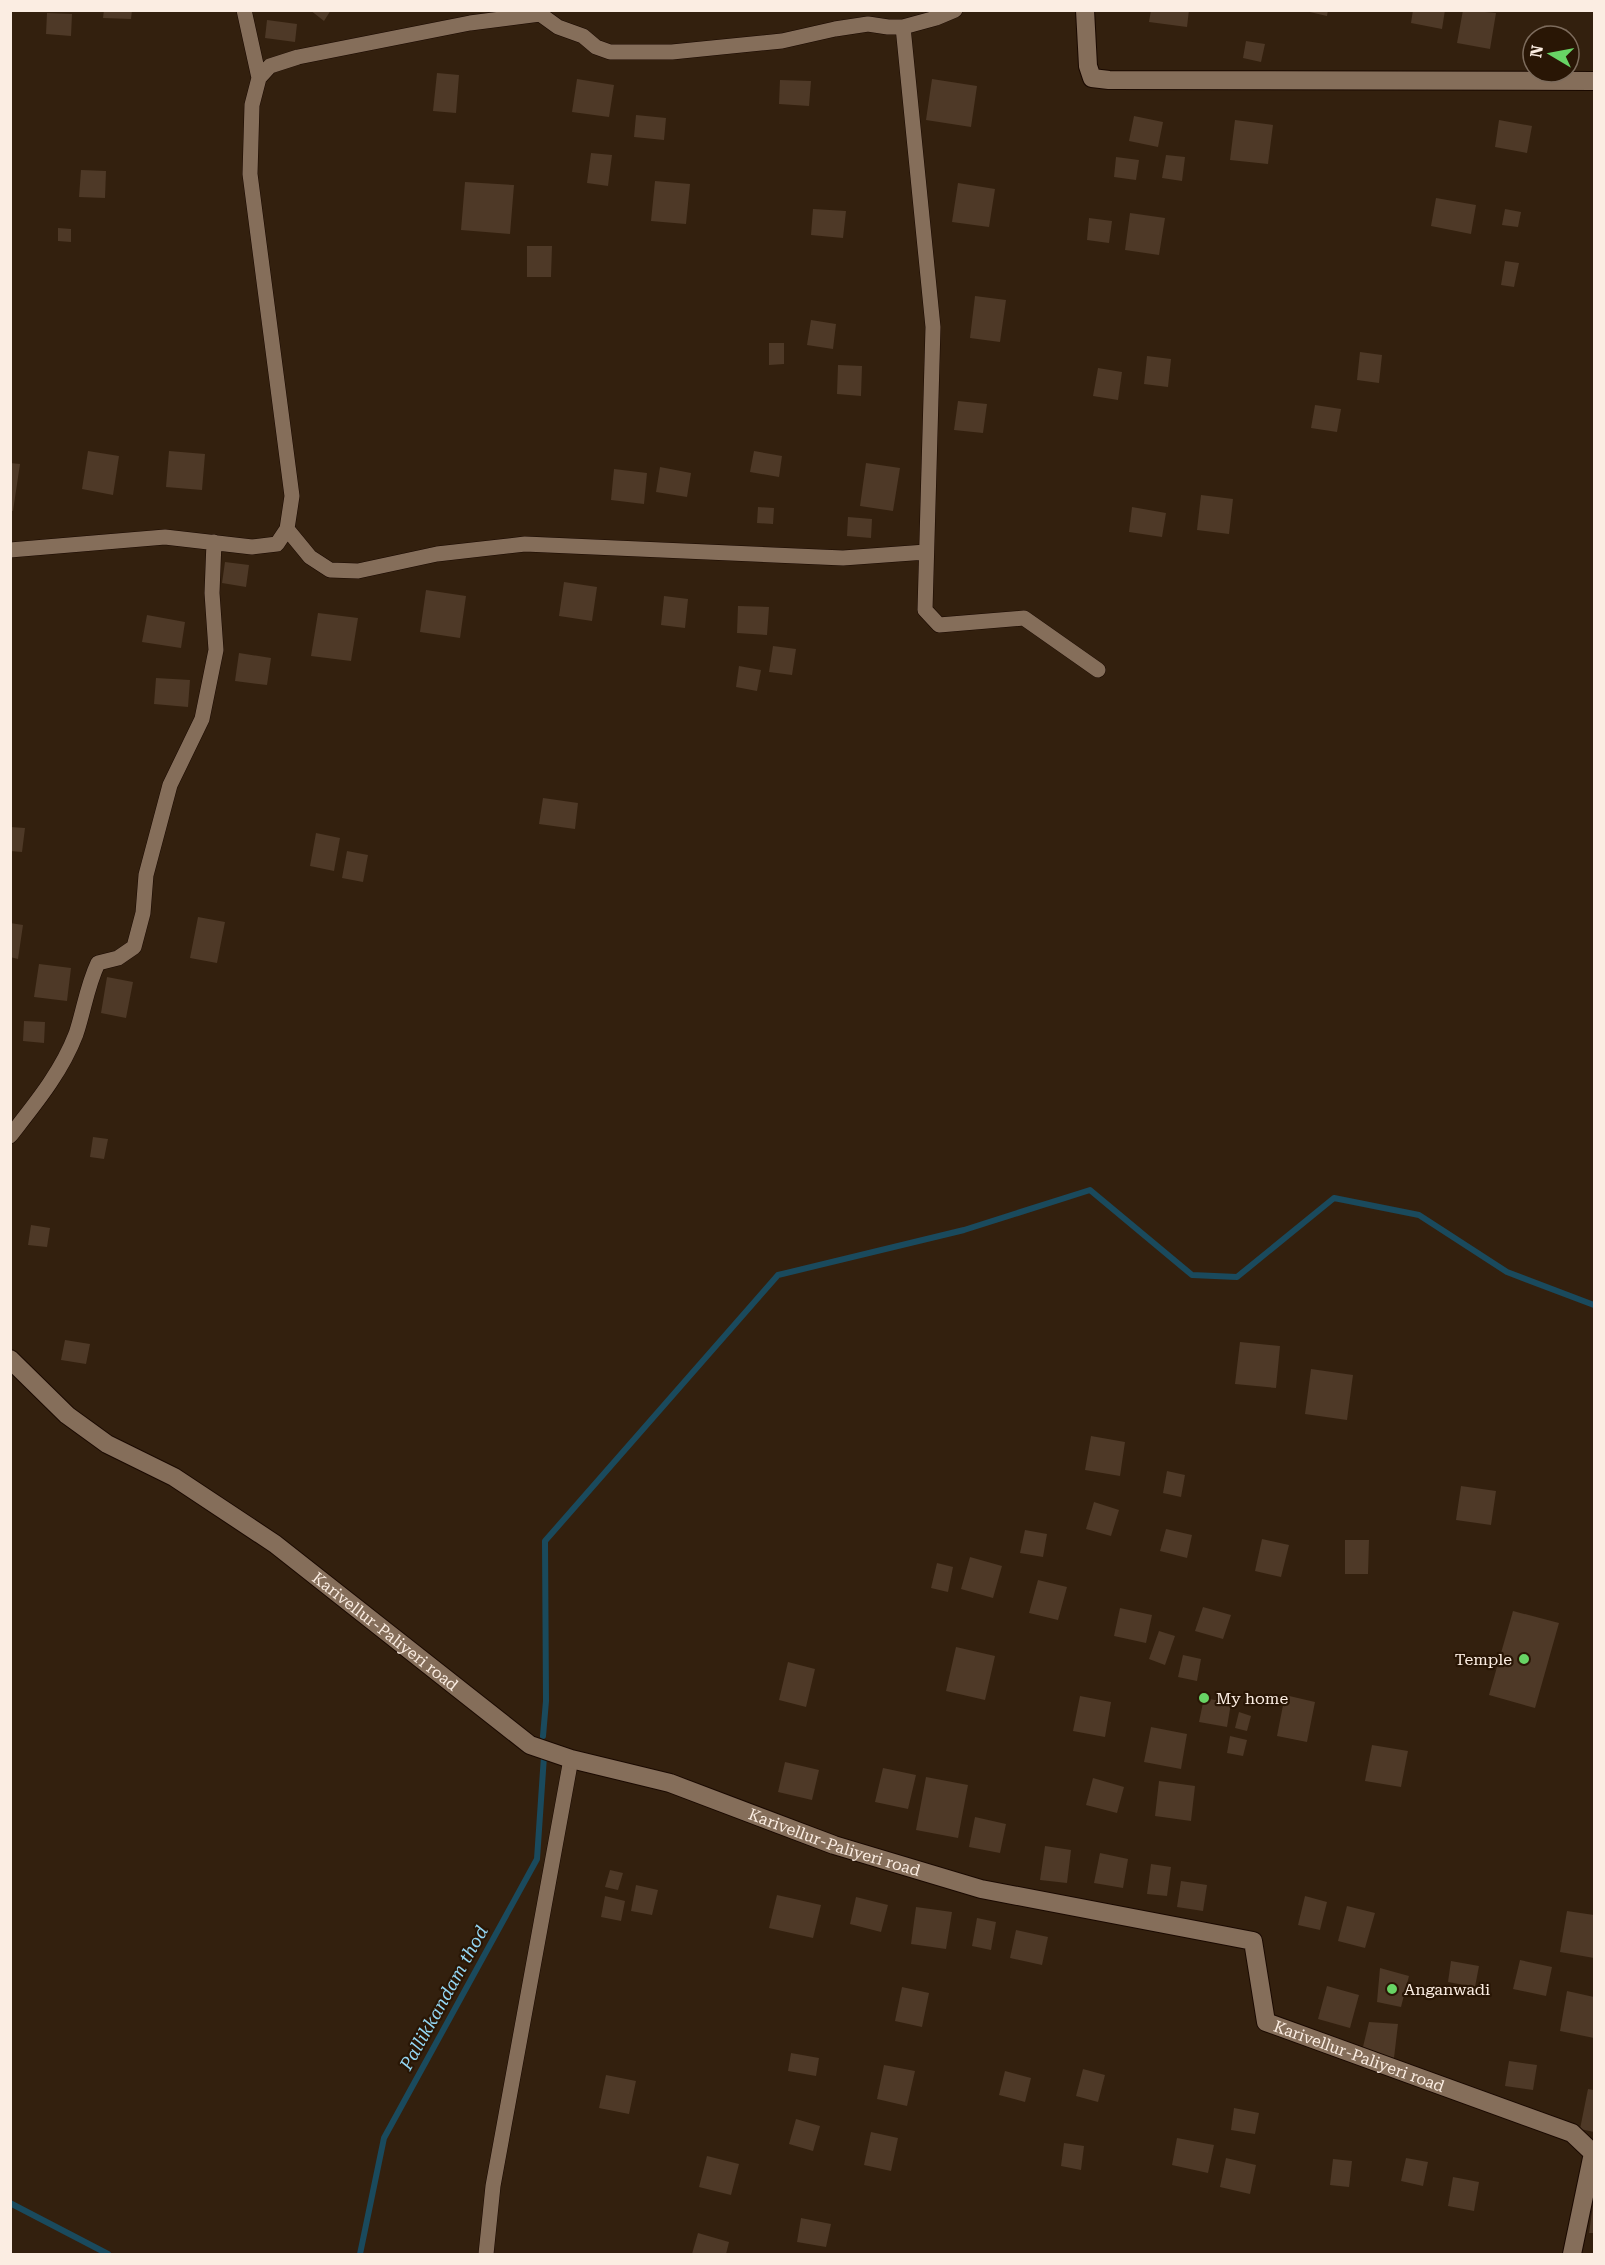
<svg xmlns="http://www.w3.org/2000/svg" width="1605" height="2265" viewBox="0 0 1605 2265" font-family="'Roboto Serif',serif">
<style>
.lines{fill:none;stroke-linecap:round;stroke-linejoin:round}
.stream{stroke:#1a4a5d;stroke-width:6}
.building{fill:#4e3927}
.street-casing{stroke:#1a0900;stroke-width:16}
.secondary-casing{stroke:#1a0900;stroke-width:20}
.street{stroke:#856e5a;stroke-width:15}
.secondary{stroke:#856e5a;stroke-width:18}
.poi-dot{fill:#68d465;stroke:#291605;stroke-width:2}
.labels{text-anchor:middle;stroke-width:4.5;stroke-linejoin:round;paint-order:stroke}
.street-label{font-size:16px;fill:#fbede2;stroke:#291605}
.poi-label{font-size:16px;fill:#fbede2;stroke:#291605;text-anchor:start}
.water-label{font-size:18px;font-style:italic;fill:#94d6f3;stroke:#291605}
</style>
<rect width="100%" height="100%" fill="#33200e"/>
<g class="lines">
<path class="stream" d="M543 1736 546 1701 545 1541 778 1275 964 1230 1090 1190 1192 1275 1237 1277 1334 1198 1419 1215 1507 1272 1594 1305
M10 2203 108 2254
M360 2254 384 2138 537 1859 544 1756"/>
</g>
<path class="building" d="M104 10H132L131 19 103 18Z
M310 10H331L324 21Z
M1151 10H1189L1187 27 1149 22Z
M1301 10H1328L1327 16Z
M1413 10H1445L1442 29 1411 23Z
M1463 10 1496 13 1490 49 1457 43Z
M47 13 72 14 71 36 46 34Z
M267 20 297 24 295 42 265 38Z
M1544 25 1567 29 1566 36H1543Z
M1246 41 1265 44 1261 62 1243 58Z
M437 73 459 75 456 113 433 111Z
M577 79 614 85 609 117 572 112Z
M932 79 977 86 971 127 926 120Z
M780 80 811 81 809 106 779 104Z
M636 115 666 118 664 140 634 137Z
M1134 116 1163 122 1158 147 1129 141Z
M1235 120 1273 125 1268 164 1230 160Z
M1499 120 1532 126 1527 153 1495 147Z
M591 153 612 155 608 186 587 183Z
M1166 155 1185 157 1182 181 1162 178Z
M1116 157 1139 160 1136 180 1114 177Z
M81 170 106 171 105 198 79 197Z
M655 181 690 184 686 224 651 221Z
M465 182 514 185 510 234 461 230Z
M958 183 995 189 989 227 952 222Z
M1436 198 1476 205 1471 234 1431 226Z
M813 209 846 211 843 238 811 235Z
M1505 209 1521 212 1518 227 1502 225Z
M1130 213 1165 218 1159 255 1125 250Z
M1089 218 1112 221 1109 243 1087 240Z
M58 228 71 229V242L58 241Z
M527 246H552L551 277H527Z
M1505 261 1519 263 1514 287 1501 285Z
M975 296 1006 300 1000 342 970 338Z
M811 320 836 324 833 349 807 345Z
M769 343H784V364L769 365Z
M1360 352 1382 355 1379 383 1357 380Z
M1147 356 1171 359 1168 387 1144 384Z
M838 365 862 366 861 396 837 394Z
M1098 368 1122 372 1118 400 1093 396Z
M958 401 987 404 983 433 954 430Z
M1315 405 1341 409 1337 432 1311 428Z
M88 451 119 456 113 495 82 489Z
M169 451 205 454 202 490 166 487Z
M754 451 782 456 779 477 750 472Z
M10 463 20 464 13 511 10 510Z
M866 463 900 468 893 511 860 506Z
M660 467 691 473 687 497 656 492Z
M614 469 647 473 644 504 611 500Z
M1201 495 1233 499 1229 534 1197 530Z
M758 507 774 508 773 524 757 523Z
M1132 507 1166 513 1162 537 1129 532Z
M848 517 872 519 871 538 847 536Z
M225 562 249 565 246 587 222 583Z
M564 582 597 587 592 621 559 616Z
M426 590 466 596 460 638 420 632Z
M664 596 688 599 685 628 661 625Z
M738 606 769 607 767 635 737 633Z
M318 613 358 618 351 661 311 656Z
M147 615 185 622 181 648 142 642Z
M773 646 796 649 792 675 769 672Z
M239 653 271 658 267 685 235 681Z
M739 666 761 670 757 691 736 687Z
M156 678 190 680 188 707 154 704Z
M543 798 578 803 575 829 539 824Z
M10 827 25 828 22 852 10 851Z
M316 833 340 838 334 871 310 866Z
M347 851 368 855 363 882 342 878Z
M198 917 225 922 217 963 190 958Z
M10 923 23 925 18 959 10 957Z
M39 964 71 968 67 1001 34 997Z
M107 977 133 982 126 1018 101 1013Z
M24 1021 45 1022 44 1043 23 1041Z
M93 1137 108 1139 104 1159 90 1157Z
M31 1225 50 1228 47 1247 28 1245Z
M65 1340 90 1344 86 1364 61 1360Z
M1240 1342 1280 1346 1276 1388 1235 1384Z
M1311 1369 1353 1375 1347 1420 1305 1414Z
M1091 1436 1125 1442 1120 1476 1085 1470Z
M1167 1471 1185 1475 1181 1497 1163 1493Z
M1461 1486 1496 1491 1491 1525 1456 1520Z
M1094 1502 1119 1510 1111 1536 1086 1529Z
M1166 1529 1192 1535 1187 1558 1160 1551Z
M1025 1530 1047 1534 1043 1557 1020 1553Z
M1262 1539 1289 1545 1281 1577 1255 1571Z
M1345 1540H1369L1368 1574H1345Z
M970 1557 1002 1566 993 1598 961 1589Z
M937 1563 953 1567 948 1592 931 1588Z
M1038 1580 1067 1587 1058 1620 1029 1613Z
M1203 1607 1231 1615 1223 1639 1195 1631Z
M1120 1608 1152 1615 1146 1643 1114 1636Z
M1513 1611 1559 1623 1535 1708 1489 1695Z
M1159 1631 1175 1636 1165 1665 1149 1659Z
M956 1647 995 1656 985 1700 946 1691Z
M1183 1655 1201 1659 1197 1681 1178 1677Z
M788 1662 815 1669 806 1707 779 1700Z
M1285 1695 1315 1702 1307 1742 1277 1736Z
M1080 1696 1111 1702 1105 1737 1073 1731Z
M1204 1698 1231 1703 1227 1727 1199 1722Z
M1239 1712 1251 1716 1247 1731 1235 1728Z
M1151 1727 1187 1734 1181 1769 1144 1762Z
M1230 1736 1247 1740 1243 1756 1227 1753Z
M1372 1745 1408 1751 1401 1787 1365 1781Z
M785 1762 819 1770 812 1800 778 1792Z
M883 1768 916 1775 908 1809 875 1802Z
M926 1777 968 1785 958 1838 916 1830Z
M1093 1778 1124 1787 1117 1813 1086 1805Z
M1159 1781 1195 1786 1191 1821 1155 1816Z
M975 1817 1006 1824 1000 1853 969 1847Z
M1045 1846 1071 1850 1067 1883 1040 1880Z
M1100 1853 1128 1859 1123 1888 1094 1883Z
M1151 1864 1171 1867 1167 1896 1147 1894Z
M610 1870 623 1873 618 1890 605 1887Z
M1181 1881 1207 1885 1203 1911 1177 1907Z
M636 1885 658 1890 652 1915 631 1911Z
M777 1895 821 1905 813 1938 769 1928Z
M605 1896 625 1901 621 1921 601 1917Z
M1305 1896 1327 1902 1320 1930 1298 1925Z
M856 1897 888 1905 881 1932 850 1924Z
M1347 1906 1375 1913 1365 1948 1338 1941Z
M916 1907 952 1912 946 1949 911 1944Z
M1567 1911 1594 1915V1958L1560 1952Z
M977 1918 996 1922 991 1950 972 1946Z
M1016 1930 1048 1937 1042 1965 1010 1958Z
M1520 1960 1552 1967 1546 1996 1513 1989Z
M1451 1961 1479 1966 1475 1987 1448 1982Z
M1380 1968 1409 1976 1401 2007 1377 2002Z
M1327 1986 1359 1995 1350 2028 1318 2019Z
M902 1987 929 1993 922 2027 895 2021Z
M1567 1991 1594 1997V2038L1560 2031Z
M1369 2022 1398 2024 1394 2058 1362 2051Z
M791 2053 819 2058 816 2076 788 2071Z
M1509 2061 1537 2065 1533 2090 1505 2086Z
M884 2065 915 2071 907 2106 877 2099Z
M1083 2069 1105 2075 1098 2102 1076 2096Z
M1005 2071 1031 2078 1025 2102 999 2095Z
M606 2075 636 2081 629 2114 599 2108Z
M1588 2089 1594 2090V2132L1580 2129Z
M1234 2108 1259 2113 1255 2134 1231 2130Z
M796 2119 820 2126 813 2151 789 2144Z
M871 2132 898 2138 891 2171 864 2165Z
M1177 2138 1214 2145 1208 2173 1172 2165Z
M1064 2143 1084 2146 1081 2170 1061 2166Z
M707 2156 739 2164 731 2195 699 2187Z
M1226 2158 1256 2165 1250 2194 1220 2187Z
M1406 2158 1428 2162 1423 2186 1401 2181Z
M1333 2159 1352 2161 1349 2187 1330 2185Z
M1453 2177 1479 2182 1474 2211 1448 2206Z
M1593 2205H1594V2233H1589Z
M801 2218 831 2224 826 2247 797 2242Z
M698 2233 729 2242 726 2254H692Z"/>
<g class="lines">
<defs>
<path id="street" d="M244 10 259 78
M903 27 933 327 925 610 939 625 1024 618 1098 670
M287 529 310 557 330 570 358 571 437 554 525 544 843 558 926 552
M10 550 165 537 252 547 277 544 287 529 292 496 250 174 252 105 259 78 270 66 298 57 470 23 540 14 558 27 583 36 596 47 610 52H672L782 41 835 29 868 24 888 27H903L936 18 955 10
M10 1136C35 1104 61 1073 76 1034 84 1010 87 986 98 963L118 958 134 947 143 913 146 875 170 785 202 719 216 650 212 593 214 542
M486 2254 493 2186 571 1759"/>
<g id="secondary">
<path d="M1085 10 1088 66 1092 78 1109 80 1594 81"/>
<path id="s1" d="M10 1359 67 1415 107 1444 174 1477 275 1544 530 1745 571 1759 670 1783 834 1845 981 1889 1253 1941 1266 2022 1572 2133 1593 2153 1572 2254"/>
</g>
</defs>
<use href="#street" class="street-casing"/>
<use href="#secondary" class="secondary-casing"/>
<use href="#street" class="street"/>
<use href="#secondary" class="secondary"/>
</g>
<g class="poi-dot">
<circle cx="1524" cy="1659" r="6"/>
<circle cx="1204" cy="1698" r="6"/>
<circle cx="1392" cy="1989" r="6"/>
</g>
<g class="labels">
<g class="street-label">
<text dy="6" stroke="none"><textPath href="#s1" startOffset="466">Karivellur-Paliyeri road</textPath></text>
<text dy="6" stroke="none"><textPath href="#s1" startOffset="970">Karivellur-Paliyeri road</textPath></text>
<text dy="6" stroke="none"><textPath href="#s1" startOffset="1582">Karivellur-Paliyeri road</textPath></text>
</g>
<g class="poi-label">
<text x="1512" y="1665" text-anchor="end">Temple</text>
<text x="1216" y="1704">My home</text>
<text x="1404" y="1995">Anganwadi</text>
</g>
<g class="water-label">
<text transform="translate(444 1998) rotate(-61)" y="6">Pallikkandam thod</text>
</g>
</g>
<rect width="1605" height="2265" fill="none" stroke="#fbede2" stroke-width="24"/>
<g transform="translate(1551 54) rotate(280)"><circle r="28" fill="#291605" stroke="#7d6c5d" stroke-width="1.5"/>
<path d="M0-4.5L10 22L0 15L-10 22Z" fill="#68d465"/>
<text y="-9" font-size="16" font-weight="bold" text-anchor="middle" fill="#fbede2">N</text>
</g>
</svg>
